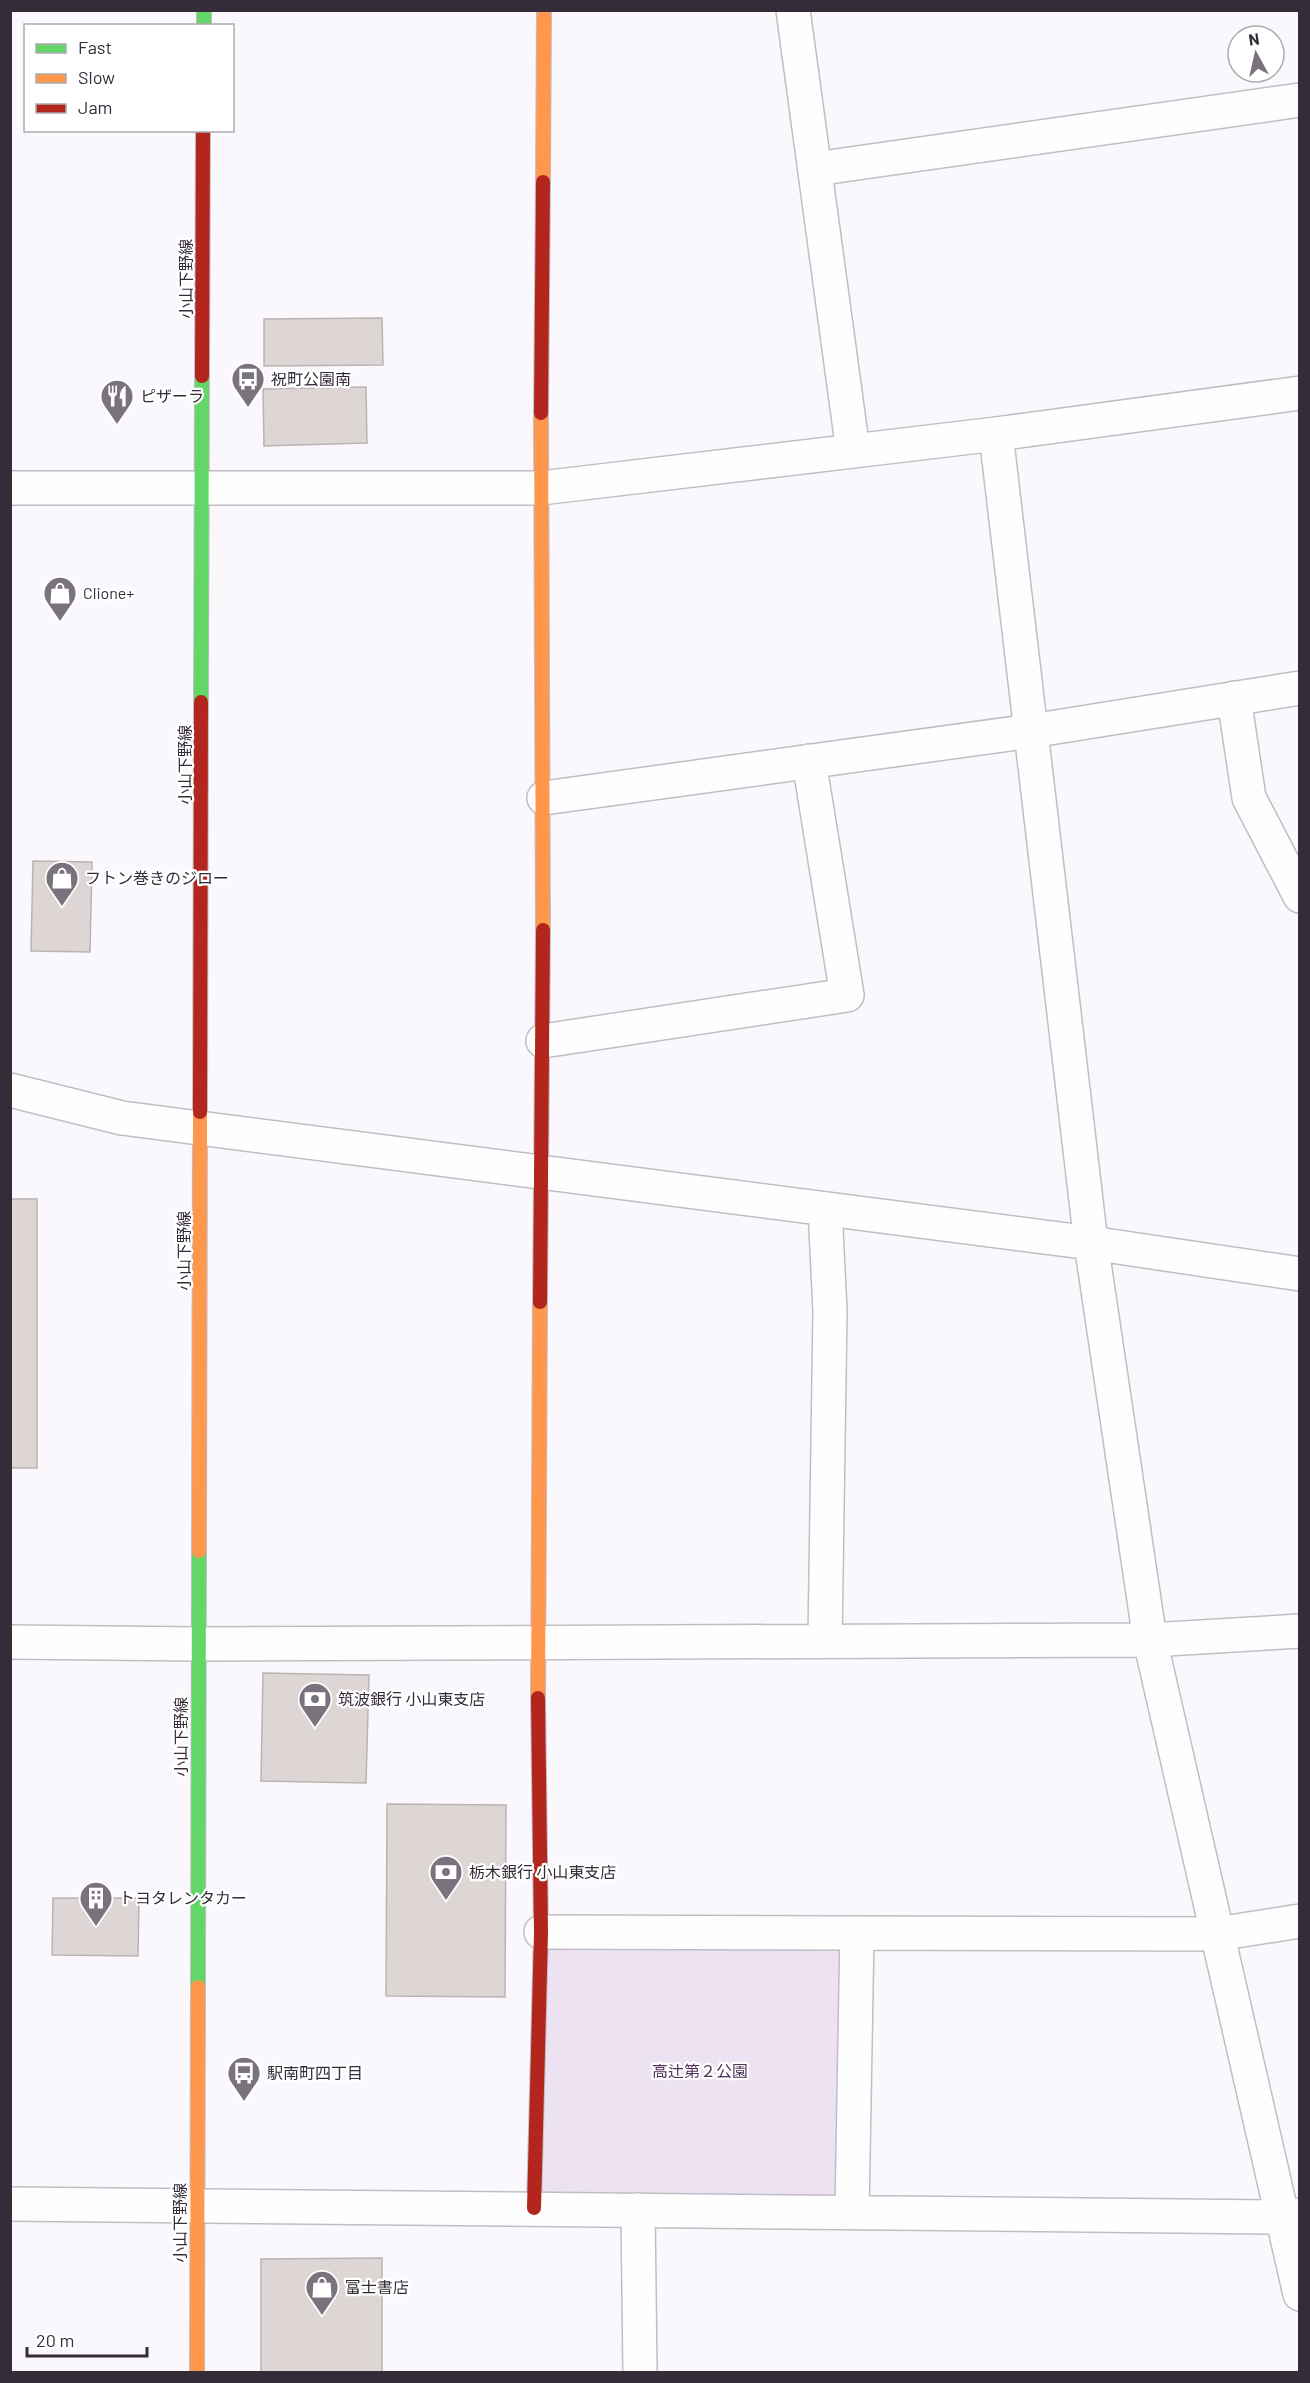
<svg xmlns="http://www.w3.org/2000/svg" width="1310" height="2383" viewBox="0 0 1310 2383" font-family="Barlow,'Noto Sans JP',sans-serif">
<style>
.green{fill:#ece2f1}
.building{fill:#ddd6d5;stroke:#bab3b2;stroke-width:1.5}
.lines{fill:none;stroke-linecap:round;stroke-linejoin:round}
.street-casing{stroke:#c2bdc4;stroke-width:36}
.fast-casing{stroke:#c2bdc4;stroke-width:16}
.slow-casing{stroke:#c2bdc4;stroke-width:16}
.jam-casing{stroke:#c2bdc4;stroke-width:16}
.street{stroke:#fefeff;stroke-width:33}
.fast{stroke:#63d668;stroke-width:14}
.slow{stroke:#ff974d;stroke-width:14}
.jam{stroke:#b3261e;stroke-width:14}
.labels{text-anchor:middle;stroke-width:4.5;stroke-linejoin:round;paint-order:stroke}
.street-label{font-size:16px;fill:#352c39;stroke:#fff}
.poi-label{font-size:16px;fill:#352c39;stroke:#fff;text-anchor:start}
.park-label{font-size:16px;fill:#4d325a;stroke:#fff}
</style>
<rect width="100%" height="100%" fill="#fbf8fd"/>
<path class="green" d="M547 1939 850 1940 845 2205 541 2202Z"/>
<path class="building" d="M382 318 383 365 264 366V319Z
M366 387 367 443 264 446 263 389Z
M33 861 92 862 90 952 31 951Z
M10 1199H37V1468H10Z
M263 1673 369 1675 366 1783 261 1781Z
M387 1804 506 1805 505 1997 386 1996Z
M53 1898H139L138 1956 52 1955Z
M382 2258V2372H261V2259Z"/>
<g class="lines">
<defs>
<path id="street" d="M793 10 853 451
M815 169 1300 100
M996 434 1091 1243 1150 1640 1300 2294
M10 488H541L996 434 1300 393
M1234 698 1249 798 1300 896
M544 798 1031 731 1300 688
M543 1041 847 995 809 761
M10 1090 122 1118 1091 1243 1300 1274
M825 1641 830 1311 825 1209
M10 1642 198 1644 1150 1640 1300 1631
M541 1932 1217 1934 1300 1921
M10 2204 1283 2217 1300 2215
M638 2210 640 2372
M852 2212 857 1933"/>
<path id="fast" d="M204 10V26
M201 702 202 376
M198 1987 199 1551"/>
<path id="slow" d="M543 182 544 10
M541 413 543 930
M199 1551 200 1112
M538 1698 540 1302
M197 2372 198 1987"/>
<path id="jam" d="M202 376 203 130
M541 413 543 182
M200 1112 201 702
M540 1302 543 930
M534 2208 541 1932 538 1698"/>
</defs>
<use href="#street" class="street-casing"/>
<use href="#fast" class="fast-casing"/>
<use href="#slow" class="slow-casing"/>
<use href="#jam" class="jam-casing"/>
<use href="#street" class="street"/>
<use href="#fast" class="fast"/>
<use href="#slow" class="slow"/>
<use href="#jam" class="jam"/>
</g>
<defs>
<symbol id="bus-pin" viewBox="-11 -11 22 30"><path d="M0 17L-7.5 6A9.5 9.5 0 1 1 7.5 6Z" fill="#7a737e" stroke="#fff"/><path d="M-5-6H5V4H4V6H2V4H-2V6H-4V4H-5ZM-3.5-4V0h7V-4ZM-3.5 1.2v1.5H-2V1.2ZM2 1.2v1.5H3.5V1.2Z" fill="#fff"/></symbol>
<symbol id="restaurant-pin" viewBox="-11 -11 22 30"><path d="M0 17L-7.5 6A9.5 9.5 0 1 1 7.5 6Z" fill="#7a737e" stroke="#fff"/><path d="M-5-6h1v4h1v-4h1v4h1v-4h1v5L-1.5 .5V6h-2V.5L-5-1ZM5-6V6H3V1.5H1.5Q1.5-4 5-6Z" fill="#fff"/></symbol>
<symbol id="shop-pin" viewBox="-11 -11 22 30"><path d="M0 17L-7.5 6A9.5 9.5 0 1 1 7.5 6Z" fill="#7a737e" stroke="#fff"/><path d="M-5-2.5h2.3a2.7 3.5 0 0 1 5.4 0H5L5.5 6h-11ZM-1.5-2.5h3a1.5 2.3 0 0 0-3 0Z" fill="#fff"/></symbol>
<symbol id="bank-pin" viewBox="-11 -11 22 30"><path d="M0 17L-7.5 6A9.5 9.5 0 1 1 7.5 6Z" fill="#7a737e" stroke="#fff"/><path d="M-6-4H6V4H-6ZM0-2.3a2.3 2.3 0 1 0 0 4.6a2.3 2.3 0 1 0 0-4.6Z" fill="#fff"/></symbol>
<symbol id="building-pin" viewBox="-11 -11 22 30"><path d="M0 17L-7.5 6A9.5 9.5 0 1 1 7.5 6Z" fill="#7a737e" stroke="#fff"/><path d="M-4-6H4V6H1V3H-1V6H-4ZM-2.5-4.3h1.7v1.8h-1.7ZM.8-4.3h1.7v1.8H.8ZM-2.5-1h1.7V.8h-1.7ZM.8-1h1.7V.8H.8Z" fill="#fff"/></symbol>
</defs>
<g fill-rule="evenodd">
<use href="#bus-pin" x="229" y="360" width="38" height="52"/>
<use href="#restaurant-pin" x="98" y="377" width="38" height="52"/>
<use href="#shop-pin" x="41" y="574" width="38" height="52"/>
<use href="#shop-pin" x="43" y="859" width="38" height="52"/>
<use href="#bank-pin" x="296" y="1680" width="38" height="52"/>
<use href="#bank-pin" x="427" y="1853" width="38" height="52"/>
<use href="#building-pin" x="77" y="1879" width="38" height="52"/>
<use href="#bus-pin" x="225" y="2054" width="38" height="52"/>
<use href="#shop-pin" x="303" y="2268" width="38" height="52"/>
</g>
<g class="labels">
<g class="street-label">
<text transform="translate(186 279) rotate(-90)" y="6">小山下野線</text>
<text transform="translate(185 765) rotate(-90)" y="6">小山下野線</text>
<text transform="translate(184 1251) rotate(-90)" y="6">小山下野線</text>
<text transform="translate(181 1737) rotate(-90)" y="6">小山下野線</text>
<text transform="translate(180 2223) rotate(-90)" y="6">小山下野線</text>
</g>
<g class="poi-label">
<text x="271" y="385">祝町公園南</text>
<text x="140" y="402">ピザーラ</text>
<text x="83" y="599">Clione+</text>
<text x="85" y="884">フトン巻きのジロー</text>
<text x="338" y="1705">筑波銀行 小山東支店</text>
<text x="469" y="1878">栃木銀行 小山東支店</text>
<text x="119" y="1904">トヨタレンタカー</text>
<text x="267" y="2079">駅南町四丁目</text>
<text x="345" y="2293">富士書店</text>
</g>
<g class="park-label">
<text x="700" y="2077">高辻第２公園</text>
</g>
</g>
<rect width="1310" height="2383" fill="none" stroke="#352c39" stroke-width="24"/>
<rect x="24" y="24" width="210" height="108" fill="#ffffff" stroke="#aeabb0" stroke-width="1.5"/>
<rect x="36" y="44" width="30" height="9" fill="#63d668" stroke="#aeabb0" stroke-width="1.5"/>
<text x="78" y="54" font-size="18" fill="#352c39">Fast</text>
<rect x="36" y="74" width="30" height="9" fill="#ff974d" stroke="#aeabb0" stroke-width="1.5"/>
<text x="78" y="84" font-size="18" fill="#352c39">Slow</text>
<rect x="36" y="104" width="30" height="9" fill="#b3261e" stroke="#aeabb0" stroke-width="1.5"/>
<text x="78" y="114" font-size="18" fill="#352c39">Jam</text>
<g transform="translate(1256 54) rotate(352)"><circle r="28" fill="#ffffff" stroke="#aeabb0" stroke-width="1.5"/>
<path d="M0-4.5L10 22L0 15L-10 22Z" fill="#7a737e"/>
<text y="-9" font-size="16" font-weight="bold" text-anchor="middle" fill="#352c39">N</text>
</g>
<path d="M27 2347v9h120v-9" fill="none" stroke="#352c39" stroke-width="3"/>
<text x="36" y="2347" font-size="18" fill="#352c39" stroke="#ffffff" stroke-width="4.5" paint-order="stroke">20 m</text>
</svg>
